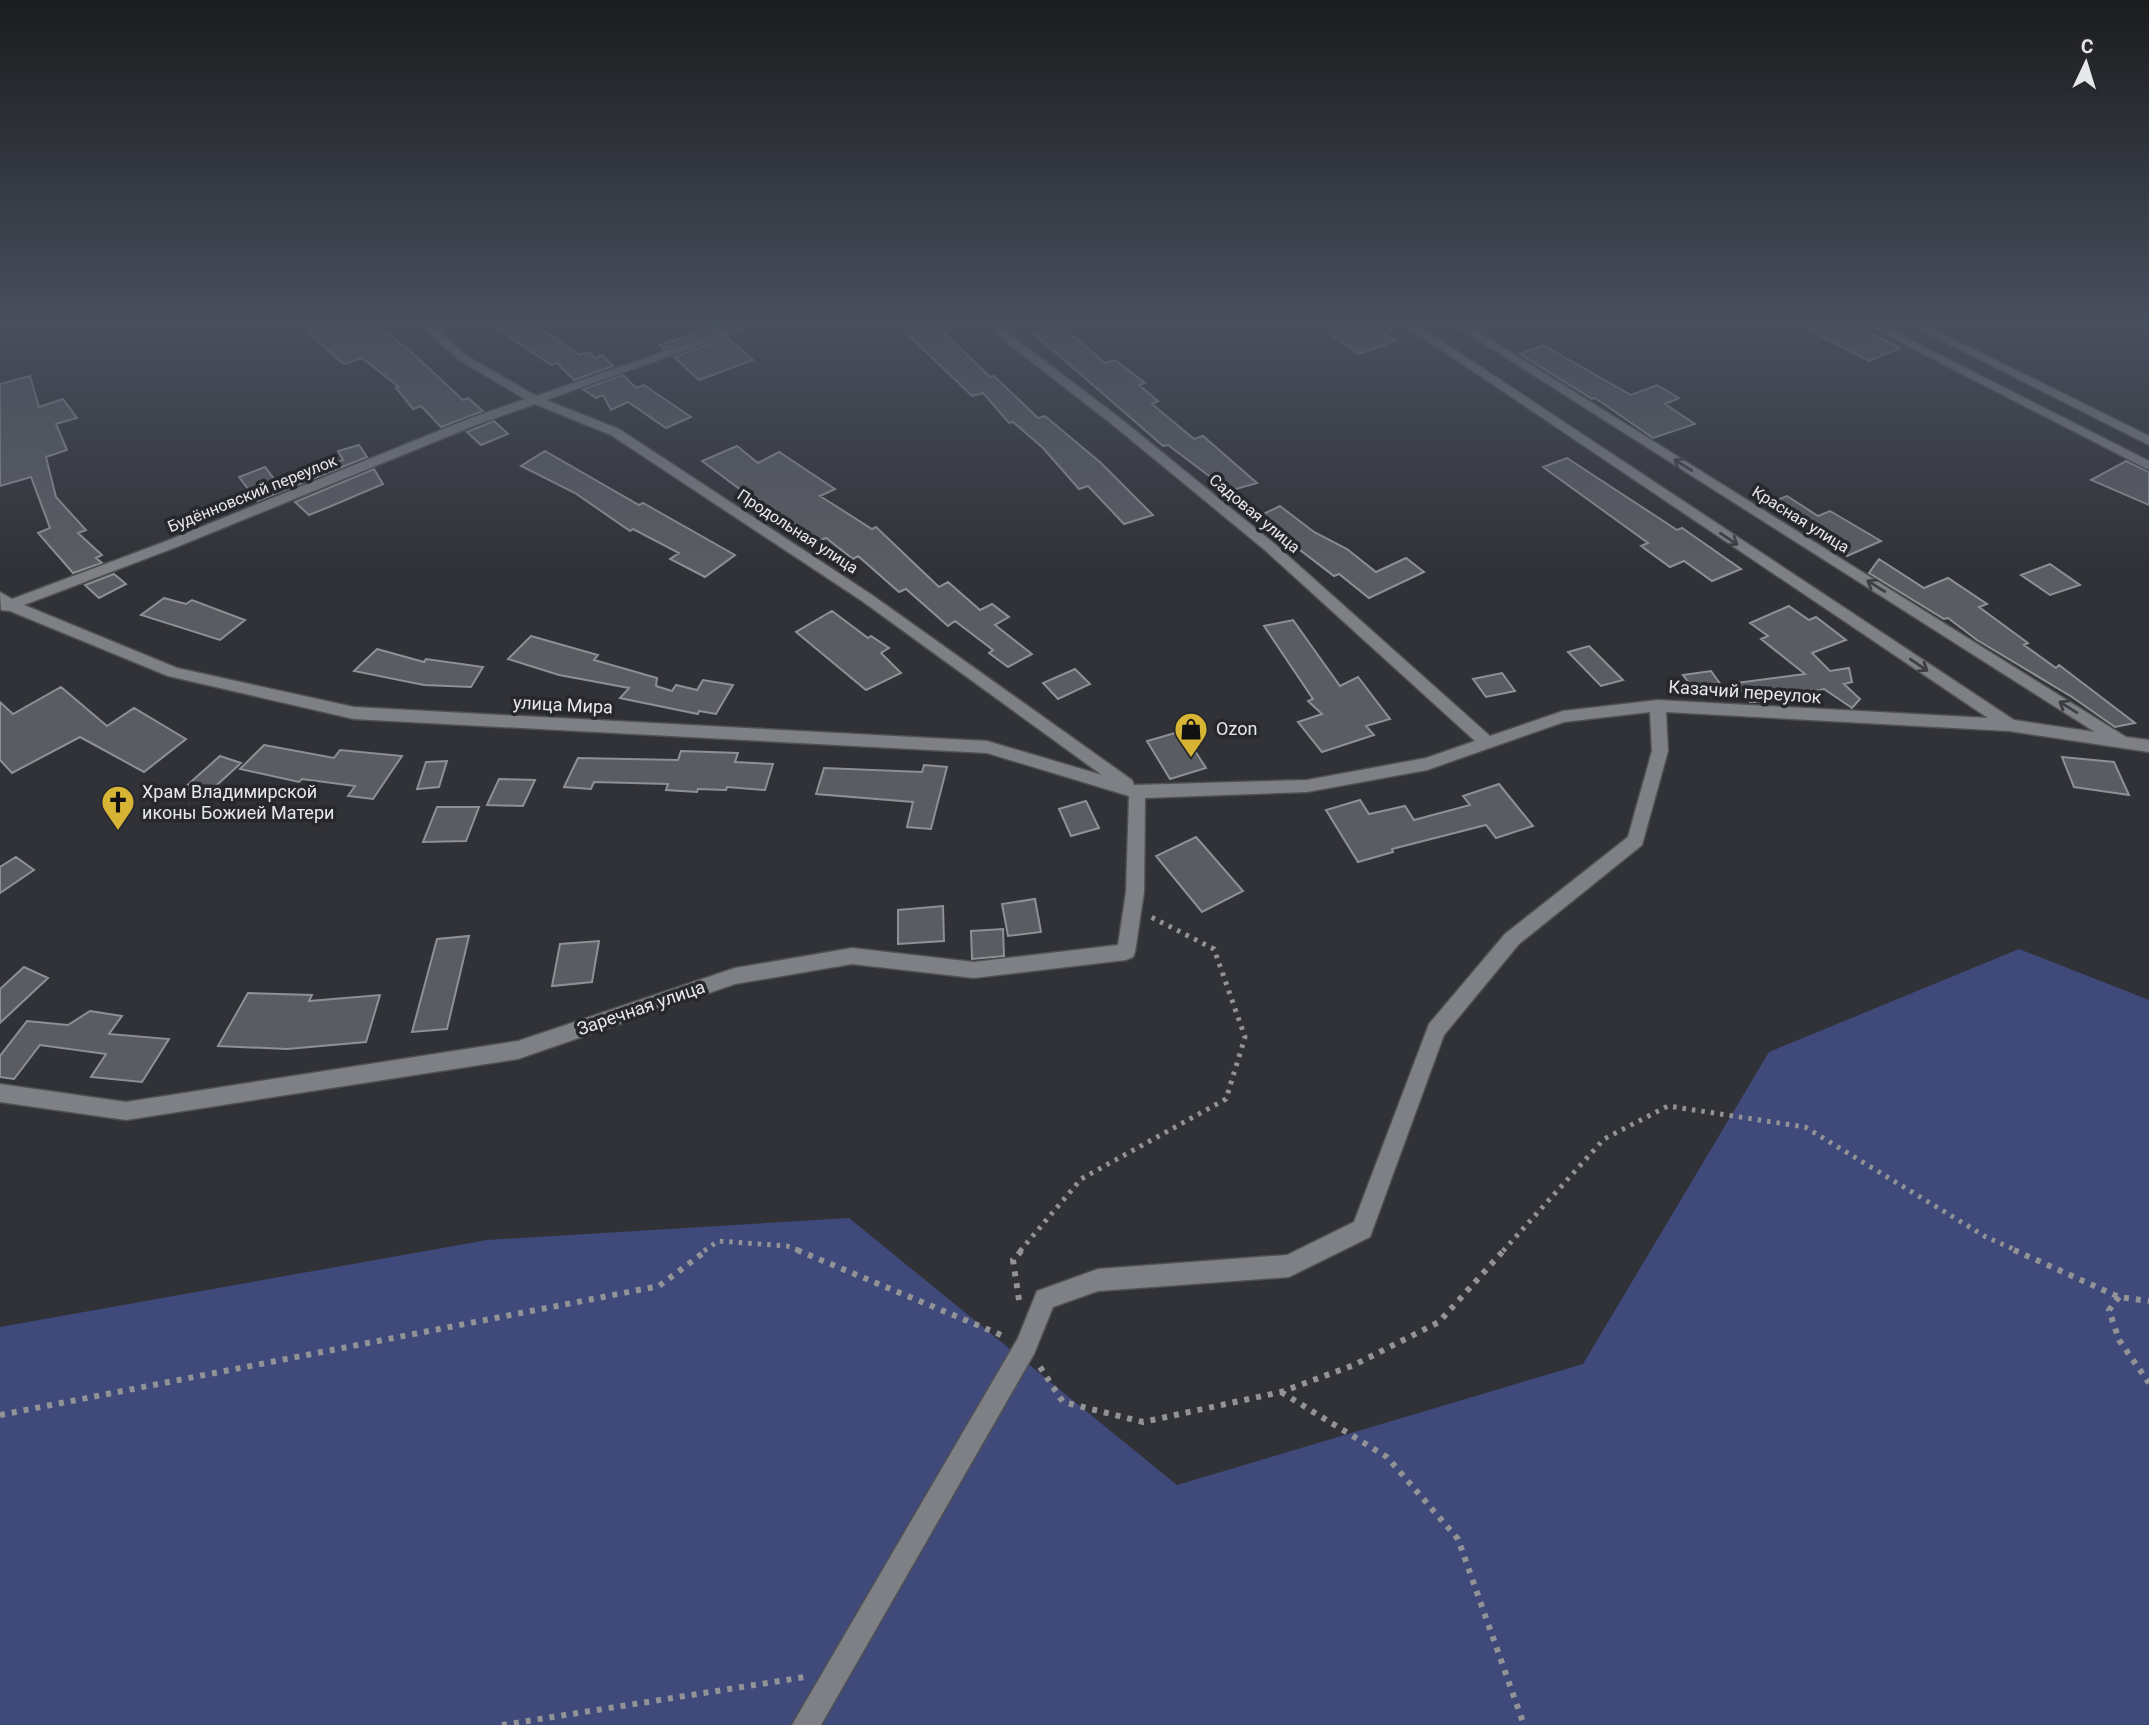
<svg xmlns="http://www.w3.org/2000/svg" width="2149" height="1725" viewBox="0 0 2149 1725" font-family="Roboto,sans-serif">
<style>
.green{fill:#3f4a7a}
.building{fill:#5a5c62;stroke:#8e9096;stroke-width:2}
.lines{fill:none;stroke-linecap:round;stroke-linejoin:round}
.minor-casing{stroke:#4f5053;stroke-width:3}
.path-far1{stroke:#929397;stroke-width:5;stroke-dasharray:3.5 6;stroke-linecap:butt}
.path{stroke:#929397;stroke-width:6;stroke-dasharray:5 7;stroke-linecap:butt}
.minor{fill:#7e8086;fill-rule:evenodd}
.oneway{stroke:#3d3e43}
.labels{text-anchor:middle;stroke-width:7;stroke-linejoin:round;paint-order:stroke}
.far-street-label{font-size:16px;fill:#e7e8eb;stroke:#27282d}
.street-label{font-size:18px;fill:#e7e8eb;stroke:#27282d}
.poi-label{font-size:18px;fill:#e7e8eb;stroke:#27282d;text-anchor:start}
</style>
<rect width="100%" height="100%" fill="#313237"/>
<path class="green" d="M2019 949 2149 1000V1725H0V1327L487 1240 849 1218 1177 1485 1583 1364 1769 1052Z"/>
<path class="building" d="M333 324H376L409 350 463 400 468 398 483 411 441 427 421 406 413 409 396 388 399 387 362 358 346 364 341 362 309 333Z
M490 324H534L580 355 589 352 595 358 602 355 613 366 574 380 557 363 551 365Z
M897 324H935L990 377 994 376 1038 418 1045 416 1101 463 1153 515 1124 524 1088 486 1079 489 1043 448 1013 422 1009 423 983 393 972 396Z
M1351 324H1370L1395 341 1359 354 1328 332Z
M1798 324H1854L1900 348 1869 361Z
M1061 325 1105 363 1115 360 1145 383 1139 385 1158 401 1152 404 1194 439 1203 436 1257 483 1229 491 1168 445 1163 446 1033 333Z
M715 326 719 330 664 349 660 345Z
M728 338 753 360 699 380 674 357Z
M1543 345 1631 395 1657 385 1679 398 1665 404 1695 424 1653 438 1595 398 1592 399 1520 354Z
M623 375 636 388 644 385 691 417 666 428 628 402 611 410 603 395 596 398 583 389Z
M30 376 39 407 63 399 77 418 56 424 67 450 46 457 56 497 86 530 78 533 102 555 96 558 102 563 73 573 38 533 50 528 31 477 0 486V384Z
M494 421 508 434 481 445 467 432Z
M359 445 367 457 257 501 239 477 265 467 278 484 343 460 338 451Z
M737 446 758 463 779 452 835 489 820 496 872 529 876 527 939 587 948 582 980 610 992 604 1009 617 995 625 1032 654 1008 667 989 653 993 650 955 621 948 626 906 589 899 592 858 556 853 559 826 538 819 541 792 523 788 525 702 461Z
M545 451 639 505 643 503 735 555 705 577 670 559 679 553 633 529 630 531 575 493 521 466Z
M1567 458 1677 530 1682 528 1741 569 1712 581 1684 561 1670 567 1641 546 1648 543 1543 467Z
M2126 461 2149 472V505L2091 480Z
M374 469 383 484 329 507 309 515 295 502Z
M1787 496 1818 516 1830 511 1881 541 1847 556 1764 505Z
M1280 506 1314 532 1347 549 1376 572 1406 558 1424 572 1369 598 1339 574 1334 576 1257 517Z
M1879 559 1924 588 1948 578 1987 604 1979 607 2028 643 2024 645 2056 668 2059 665 2135 723 2115 727 2072 697 1977 640 1948 618 1944 619 1869 573Z
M2050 564 2080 585 2050 595 2021 575Z
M114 574 126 584 99 598 85 585Z
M164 598 186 604 192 600 245 620 220 640 141 615Z
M1789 606 1809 620 1816 617 1846 640 1812 653 1830 671 1849 668 1852 682 1844 684 1860 699 1852 708 1824 689 1795 696 1799 700 1750 702 1736 683 1805 674 1761 639 1768 636 1750 623Z
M832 611 868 638 871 636 889 648 881 653 901 673 866 690 796 632Z
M1293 620 1340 686 1358 677 1390 719 1366 726 1374 735 1322 752 1298 722 1322 714 1308 701 1313 699 1264 626Z
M531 636 598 655 594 660 657 678 656 686 672 691 676 685 697 690 703 680 733 685 716 714 699 711 698 714 620 698 629 688 559 675 508 659Z
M1589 646 1623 680 1601 686 1568 652Z
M377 649 424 662 426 659 483 667 471 687 424 685 354 671Z
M1075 669 1090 684 1058 699 1043 683Z
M1711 671 1726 692 1698 695 1683 675Z
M1502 673 1515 691 1486 697 1473 679Z
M61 687 107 726 134 708 186 739 144 772 80 737 12 773 0 760V702L13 714Z
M1182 731 1206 768 1170 779 1147 741Z
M264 745 334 758 340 750 402 756 373 799 348 796 355 786 302 779 299 782 240 769Z
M681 751 738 753 735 762 773 764 765 790 727 787 726 790 698 789 697 792 666 790 668 784 594 782 591 789 564 787 578 758 678 760Z
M220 756 241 763 206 795 184 788Z
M2062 757 2114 762 2129 795 2074 787Z
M447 761 439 787 417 789 426 762Z
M924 765 947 767 931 829 907 827 913 802 816 794 824 768 922 772Z
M499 779 535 780 523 806 487 805Z
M1499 784 1533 826 1496 838 1486 825 1392 849 1393 852 1358 862 1326 810 1360 800 1369 814 1405 806 1414 820 1470 805 1463 796Z
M1086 801 1099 828 1071 836 1059 809Z
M437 807H479L466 841 423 842Z
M1196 837 1243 891 1202 912 1156 856Z
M16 857 34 870 0 893V867Z
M1035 899 1041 932 1008 936 1002 904Z
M943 906 944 941 898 944V910Z
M1003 929 1004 956 972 959 971 931Z
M469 936 447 1029 412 1032 437 939Z
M599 941 592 982 552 986 560 944Z
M24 967 48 978 0 1023V989Z
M248 993 312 995 309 1001 380 995 366 1042 287 1049 218 1046Z
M90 1011 122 1016 109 1034 169 1039 142 1082 91 1077 106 1054 40 1045 14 1079 0 1077V1056L27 1021 68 1025Z"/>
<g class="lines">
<defs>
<path id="minor" d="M419 324H431L467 356 536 396 743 324H760L546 400 619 429 872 595 1132 780 1134 785 1307 780 1426 758 1475 741 1266 551 1113 425 983 324H996L1121 419 1276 545 1490 736 1563 711 1658 700 1988 718 1403 324H1416L2014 720 2095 732 1453 324H1466L2126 737 2149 740V752L2009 731 1666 712 1668 751 1642 845 1519 944 1444 1035 1370 1237 1289 1277 1098 1291 1053 1307 1034 1354 821 1725H792L1018 1338 1037 1291 1098 1269 1287 1255 1354 1222 1429 1024 1505 934 1628 837 1652 751 1650 712 1564 722 1427 770 1307 792 1145 798 1144 892 1135 952 1133 957 1126 960 974 978 852 964 735 984 518 1059 126 1120 0 1102V1084L126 1102 518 1041 735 968 852 948 974 962 1118 945 1126 892 1129 796 987 753 354 719 168 676 10 611 1 610 0 592 12 599 164 542 468 419 525 399 459 360ZM535 404 611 435 862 601 1102 775 987 741 354 707 177 668 24 605 174 548 476 425Z
M1865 324H1879L2149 461V470Z
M1909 324H1923L2149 436V445Z"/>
</defs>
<use href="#minor" class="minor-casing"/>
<path class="path-far1" d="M704 1251 718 1241 787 1246 801 1251
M1020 1251 1081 1179 1226 1099 1245 1037 1214 949 1151 917
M1503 1251 1604 1139 1668 1106 1805 1127 1986 1237 2018 1251"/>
<path class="path" d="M797 1250 1006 1337
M2014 1250 2119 1297 2149 1301
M2119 1297 2109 1310 2119 1340 2149 1383
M1019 1300 1013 1260 1022 1250
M1040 1367 1063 1402 1143 1422 1281 1392 1354 1365 1439 1322 1504 1250
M1281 1392 1387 1457 1458 1539 1524 1725
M0 1415 659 1286 707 1250
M502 1725 805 1677"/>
<use href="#minor" class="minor"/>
</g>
<defs><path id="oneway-shaft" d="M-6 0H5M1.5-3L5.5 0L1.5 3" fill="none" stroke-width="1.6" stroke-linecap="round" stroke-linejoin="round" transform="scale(1.75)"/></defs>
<g class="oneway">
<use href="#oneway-shaft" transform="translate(1683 465) rotate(-148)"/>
<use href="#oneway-shaft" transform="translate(1729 539) rotate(34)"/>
<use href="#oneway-shaft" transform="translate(1876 586) rotate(-148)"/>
<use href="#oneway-shaft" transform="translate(1919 665) rotate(34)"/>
<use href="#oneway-shaft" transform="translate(2068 707) rotate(-148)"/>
</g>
<linearGradient id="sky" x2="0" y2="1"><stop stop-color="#1b1c1e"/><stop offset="0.57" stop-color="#484f5e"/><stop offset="1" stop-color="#484f5e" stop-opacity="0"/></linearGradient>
<rect width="2149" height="566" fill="url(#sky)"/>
<defs>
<symbol id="shop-pin" viewBox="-11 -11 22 30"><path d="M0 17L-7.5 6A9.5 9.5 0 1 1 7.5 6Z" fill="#d7b434" stroke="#27282d"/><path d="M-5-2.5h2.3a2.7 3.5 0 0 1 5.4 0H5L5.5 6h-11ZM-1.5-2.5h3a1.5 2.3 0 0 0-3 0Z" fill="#111"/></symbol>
<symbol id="church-pin" viewBox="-11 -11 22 30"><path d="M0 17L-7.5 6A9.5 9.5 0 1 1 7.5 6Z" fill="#d7b434" stroke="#27282d"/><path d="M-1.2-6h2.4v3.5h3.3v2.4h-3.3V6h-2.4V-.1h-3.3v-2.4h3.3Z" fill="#111"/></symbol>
</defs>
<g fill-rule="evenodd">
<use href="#shop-pin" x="1172" y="710" width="38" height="52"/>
<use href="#church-pin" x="99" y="783" width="38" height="52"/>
</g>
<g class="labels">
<g class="far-street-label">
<text transform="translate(252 493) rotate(-22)" y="6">Будённовский переулок</text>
<text transform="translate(1255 513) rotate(40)" y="6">Садовая улица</text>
<text transform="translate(1801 519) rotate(32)" y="6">Красная улица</text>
<text transform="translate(798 531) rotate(33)" y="6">Продольная улица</text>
</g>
<g class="street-label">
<text transform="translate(1745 692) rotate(4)" y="6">Казачий переулок</text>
<text transform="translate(563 705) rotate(3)" y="6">улица Мира</text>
<text transform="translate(641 1008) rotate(-19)" y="6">Заречная улица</text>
</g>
<g class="poi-label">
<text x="1216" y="735">Ozon</text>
<text x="142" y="798">Храм Владимирской<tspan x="142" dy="21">иконы Божией Матери</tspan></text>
</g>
</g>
<g transform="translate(2086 63) rotate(4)" stroke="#27282d" stroke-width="5" paint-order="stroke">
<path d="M0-5L12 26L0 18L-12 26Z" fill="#e7e8eb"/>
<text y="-10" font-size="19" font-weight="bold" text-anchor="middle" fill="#e7e8eb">С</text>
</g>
</svg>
